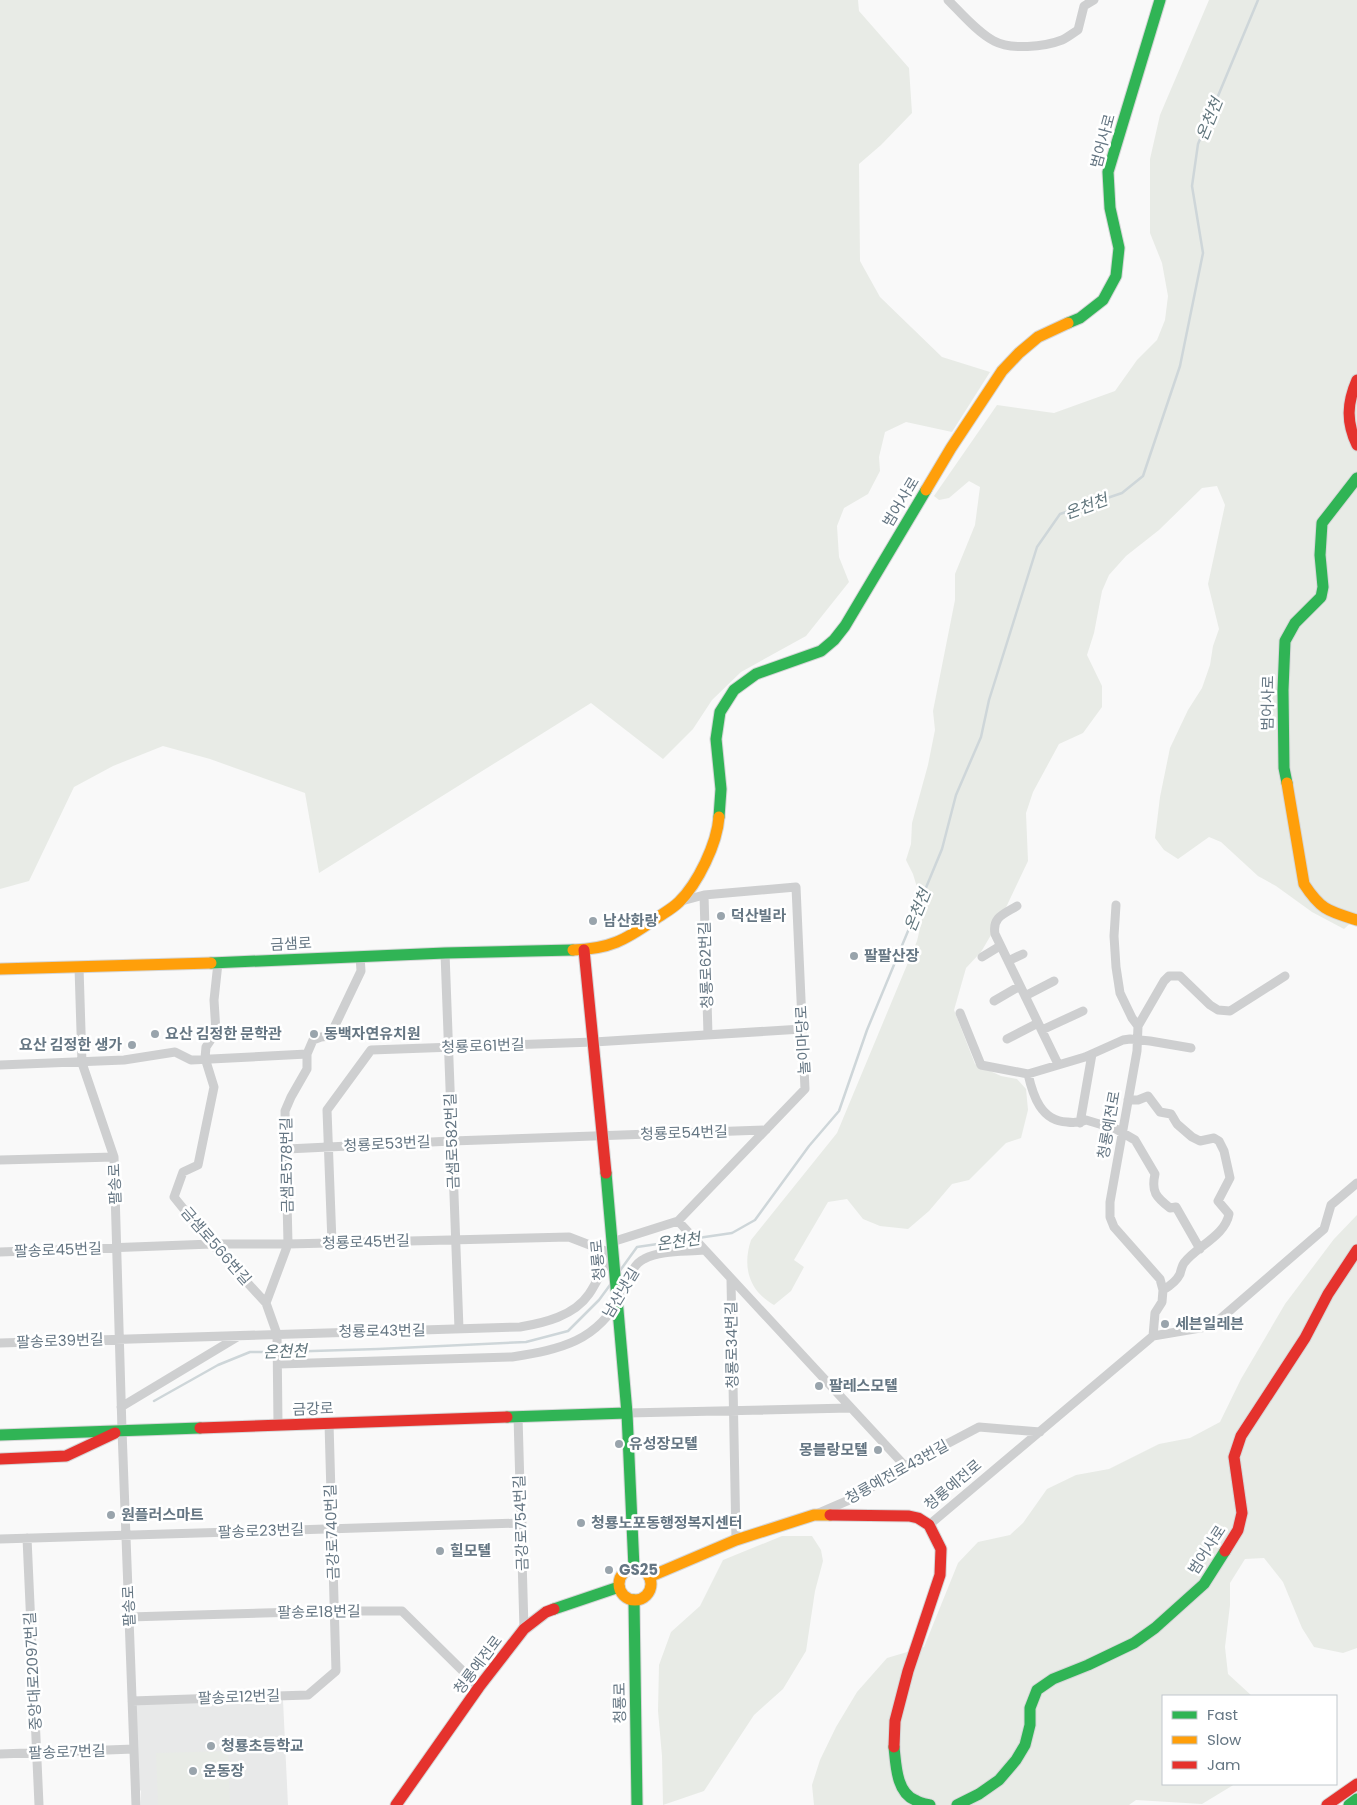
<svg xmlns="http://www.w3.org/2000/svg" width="1357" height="1805" viewBox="0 0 1357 1805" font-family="Poppins,'Noto Sans KR',sans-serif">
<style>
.built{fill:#e8e9e9}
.green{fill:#e8ebe6}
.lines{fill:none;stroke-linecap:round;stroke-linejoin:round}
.stream{stroke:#ced6d9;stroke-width:2.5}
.fast-casing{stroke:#d5d6d7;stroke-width:13}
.slow-casing{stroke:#d5d6d7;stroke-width:13}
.jam-casing{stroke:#d5d6d7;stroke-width:13}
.street{stroke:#cecfd0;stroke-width:9}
.fast{stroke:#30b455;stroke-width:11}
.slow{stroke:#ff9f0a;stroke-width:11}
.jam{stroke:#e5322d;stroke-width:11}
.poi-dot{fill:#99a4ac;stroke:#fff;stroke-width:2}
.labels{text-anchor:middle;stroke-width:5;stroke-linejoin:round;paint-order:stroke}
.street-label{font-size:15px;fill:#657683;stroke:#fff}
.poi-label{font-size:15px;font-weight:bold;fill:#657683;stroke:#fff;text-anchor:start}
.water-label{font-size:16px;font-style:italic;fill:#60757c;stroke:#fff}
</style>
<rect width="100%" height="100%" fill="#f9f9f9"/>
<path class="built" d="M283 1700 288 1805H141V1791L139 1789 136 1703Z"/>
<path class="green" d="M0 0H858L859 11 909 68 912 113 881 145 859 164 860 261 880 297 942 357 990 372 952 432 906 422 885 432 879 457 880 471 868 494 844 508 837 526 839 557 849 582 806 636 741 672 712 700 693 729 663 759 591 703 319 873 305 793 210 759 163 746 113 766 74 787 29 881 0 889Z
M1209 0H1357V917L1344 929 1312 912 1276 886 1258 876 1221 842 1209 837 1178 859 1164 850 1155 838 1160 797 1170 748 1188 710 1202 688 1210 665 1213 646 1219 629 1208 584 1225 505 1217 486 1202 488 1159 530 1126 556 1109 575 1102 591 1094 633 1087 655 1102 686V707L1083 733 1059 744 1033 792 1026 813 1028 861 1001 918 981 952 966 968 954 1010 975 1064 1001 1076 1017 1079 1026 1089 1028 1110 1021 1138 1006 1143 969 1180 952 1184 929 1211 908 1229 880 1226 863 1219 847 1199 828 1202 794 1260 804 1267 791 1291 774 1305C749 1291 742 1267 751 1240L837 1133 917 941 924 911 913 874 906 860 911 844 912 823 928 765 935 730 933 711 955 600V574L975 525 980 487 969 481 949 498 939 500 934 496 997 405 1054 413 1115 391 1137 360 1157 340 1165 320 1168 296 1162 263 1150 233V159L1160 115Z
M1357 1215V1648L1343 1653 1314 1647 1302 1628 1283 1582 1264 1558 1245 1559 1230 1583V1605L1225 1647 1228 1674 1252 1696H1163V1784H1235L1202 1804 1136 1800 1129 1805H814L812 1785 820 1760 836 1727 857 1692 887 1658 924 1647 958 1563 978 1542 1010 1535 1023 1523 1047 1489 1076 1475 1109 1469 1159 1444 1190 1438 1220 1422 1241 1379 1285 1304 1334 1239Z
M782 1536H812L821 1550 823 1561 815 1591 806 1651 783 1689 754 1715 704 1791 663 1805 662 1756 658 1711 659 1665 671 1632 700 1606 723 1560Z
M228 1751 230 1805H158L156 1753Z"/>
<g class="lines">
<path class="stream" d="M698 1238 732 1233 755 1220 809 1146 839 1111 867 1030 942 849 956 795 981 737 989 700 1037 547 1060 514 1122 493 1143 476 1180 366 1203 253 1192 186 1198 144 1258 0
M619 1272 637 1247 692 1239
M280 1352 378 1349 526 1342 568 1331 599 1300 610 1285
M154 1401 218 1365 250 1352H274"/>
<defs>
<path id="fast" d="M1068 323 1080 318 1103 300 1116 276 1119 248 1110 208 1108 172 1160 0
M1287 783 1284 768 1283 690 1285 641 1295 623 1321 597 1323 587 1320 555 1322 523 1357 478
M719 817 721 789 716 739 720 712 734 690 756 674 821 651 834 640 845 626 926 490
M211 963 445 953 573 950
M606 1173 627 1413 634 1568
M507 1417 627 1413
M0 1435 200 1428
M634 1600 637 1805
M554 1609 619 1587
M894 1747C896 1764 896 1792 915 1800 919 1803 925 1804 930 1805
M957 1805 979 1794 999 1780 1016 1760 1025 1745 1030 1725V1708L1037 1690 1053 1679 1088 1665 1134 1643 1155 1628 1204 1584 1225 1551
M1349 1805 1357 1799"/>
<path id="slow" d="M926 490 951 448 1002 371 1019 353 1038 337 1068 323
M1287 783 1304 884C1321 910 1328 911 1357 920
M573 950C610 949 625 940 654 920 662 914 672 909 679 902 698 883 717 844 719 817
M0 969 211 963
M619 1584a16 16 0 1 1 32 0a16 16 0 1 1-32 0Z
M649 1577 736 1540 814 1515H830"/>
<path id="jam" d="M1357 380C1347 403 1346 422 1357 445
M584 950 606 1173
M200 1428 507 1417
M0 1459 66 1456 115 1433
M830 1515 909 1516 918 1518 929 1525 941 1549 940 1575 908 1671 895 1721 894 1747
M1225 1551 1238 1530 1242 1513 1234 1457 1241 1436 1305 1338 1328 1294 1357 1250
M396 1805 479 1687 524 1629 546 1612 554 1609
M1327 1805 1357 1784"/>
</defs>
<use href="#fast" class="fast-casing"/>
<use href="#slow" class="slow-casing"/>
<use href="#jam" class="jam-casing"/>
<path class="street" d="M948 0C961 13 978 33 994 41 1011 50 1044 47 1062 40 1067 38 1073 33 1078 30L1084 6 1094 0
M704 895 708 1035
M1116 905 1114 936 1116 967 1120 993 1132 1018 1138 1026 1137 1051 1110 1202V1217L1114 1227 1160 1279 1163 1290 1162 1302 1155 1313 1153 1336
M1017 906C1004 914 992 917 995 934L1058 1064
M445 953 459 1329
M982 957 1000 946
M1008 961 1023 954
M218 963 214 1000 216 1032 206 1047 205 1058 214 1087 198 1165 183 1172 174 1197 212 1244 266 1303
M79 967 82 1063 114 1157 122 1430 136 1805
M1025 996 1054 981
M994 1001 1020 986
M960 1013 981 1065 1028 1074 1085 1057 1123 1040 1130 1039 1150 1041 1191 1048
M1138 1026 1164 981 1169 976H1180L1210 1005 1218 1010 1230 1011 1285 976
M1042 1030 1083 1011
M1007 1039 1038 1023
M0 1065 124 1060 175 1052 191 1060 307 1054
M1028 1074C1033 1096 1041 1121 1067 1122 1074 1123 1079 1123 1086 1120L1116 1129 1135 1140 1155 1174C1151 1192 1156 1197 1170 1208L1176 1207 1200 1249
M1128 1100H1138L1148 1096 1160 1112 1171 1114 1177 1124 1192 1137 1200 1141 1214 1138 1219 1141 1224 1151 1230 1178 1218 1201 1229 1214C1225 1236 1197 1246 1184 1263 1182 1266 1181 1270 1180 1274 1176 1282 1170 1286 1163 1290
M1080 1123 1092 1054
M287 1149 452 1141 766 1130
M0 1160 114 1157
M678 1221 905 1466
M612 1242 678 1221 805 1089 796 887 704 895 678 902
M332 1243 327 1110 371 1050 594 1042 802 1029
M0 1252 212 1244H288L569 1237 613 1254C603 1266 598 1281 589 1294 574 1316 544 1323 520 1327L0 1343
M731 1280 736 1540
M278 1364 512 1357C561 1349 597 1342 622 1294 628 1283 631 1265 644 1259 661 1250 685 1252 704 1250
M121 1407 239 1336
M627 1413 850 1408
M518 1416 524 1629
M278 1425 277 1334 266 1303 288 1244 285 1111 291 1097 307 1069V1054L313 1040 321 1037 330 1036 361 971 360 956
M819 1513 856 1497 905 1466 979 1427 1040 1432
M929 1525 1153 1336 1212 1326 1324 1229 1331 1205 1357 1183
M27 1538 39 1805
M0 1539 522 1523
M129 1617 335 1611H402L479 1687
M132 1701 308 1695 336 1671 329 1423
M0 1754 134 1749"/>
<use href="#fast" class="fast"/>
<use href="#slow" class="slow"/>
<use href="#jam" class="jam"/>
</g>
<g class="poi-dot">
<circle cx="721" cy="916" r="5"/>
<circle cx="593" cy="921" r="5"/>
<circle cx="854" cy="956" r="5"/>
<circle cx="155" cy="1034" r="5"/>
<circle cx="314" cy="1034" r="5"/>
<circle cx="132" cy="1045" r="5"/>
<circle cx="1165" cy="1324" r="5"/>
<circle cx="819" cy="1386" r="5"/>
<circle cx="619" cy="1444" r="5"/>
<circle cx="878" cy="1450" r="5"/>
<circle cx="111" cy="1515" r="5"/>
<circle cx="581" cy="1523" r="5"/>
<circle cx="440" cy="1551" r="5"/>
<circle cx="609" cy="1570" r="5"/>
<circle cx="211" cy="1746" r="5"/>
<circle cx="193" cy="1771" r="5"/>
</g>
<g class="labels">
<g class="street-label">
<text transform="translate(1103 141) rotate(-75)" y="5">범어사로</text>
<text transform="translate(901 502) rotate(-59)" y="5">범어사로</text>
<text transform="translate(1268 703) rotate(-89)" y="5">범어사로</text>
<text transform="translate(291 944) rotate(-3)" y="5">금샘로</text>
<text transform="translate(706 965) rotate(-92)" y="5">청룡로62번길</text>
<text transform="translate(803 1040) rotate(-93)" y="5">놀이마당로</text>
<text transform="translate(483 1046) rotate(-2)" y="5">청룡로61번길</text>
<text transform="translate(1109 1125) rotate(-80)" y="5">청룡예전로</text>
<text transform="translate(684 1133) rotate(-2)" y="5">청룡로54번길</text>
<text transform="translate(452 1141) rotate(-92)" y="5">금샘로582번길</text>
<text transform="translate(387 1144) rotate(-3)" y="5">청룡로53번길</text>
<text transform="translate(287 1165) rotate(-91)" y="5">금샘로578번길</text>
<text transform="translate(115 1184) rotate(-92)" y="5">팔송로</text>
<text transform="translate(366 1242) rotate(-2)" y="5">청룡로45번길</text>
<text transform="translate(216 1246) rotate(49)" y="5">금샘로566번길</text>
<text transform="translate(58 1250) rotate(-2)" y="5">팔송로45번길</text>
<text transform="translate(598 1260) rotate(-95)" y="5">청룡로</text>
<text transform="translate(621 1293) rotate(-59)" y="5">남산냇길</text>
<text transform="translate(382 1331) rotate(-1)" y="5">청룡로43번길</text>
<text transform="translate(60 1341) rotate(-2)" y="5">팔송로39번길</text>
<text transform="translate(732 1345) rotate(-91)" y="5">청룡로34번길</text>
<text transform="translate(313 1409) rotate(-2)" y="5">금강로</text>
<text transform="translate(897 1472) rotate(-29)" y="5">청룡예전로43번길</text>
<text transform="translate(953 1485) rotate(-40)" y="5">청룡예전로</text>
<text transform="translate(521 1523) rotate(-92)" y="5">금강로754번길</text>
<text transform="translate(261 1531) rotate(-2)" y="5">팔송로23번길</text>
<text transform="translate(332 1532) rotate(-92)" y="5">금강로740번길</text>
<text transform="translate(1207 1550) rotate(-57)" y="5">범어사로</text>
<text transform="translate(129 1606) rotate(-92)" y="5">팔송로</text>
<text transform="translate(319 1612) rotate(-1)" y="5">팔송로18번길</text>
<text transform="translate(478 1665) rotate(-53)" y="5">청룡예전로</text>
<text transform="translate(33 1671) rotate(-93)" y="5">중앙대로2097번길</text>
<text transform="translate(239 1697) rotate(-2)" y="5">팔송로12번길</text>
<text transform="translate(620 1703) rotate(-91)" y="5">청룡로</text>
<text transform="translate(67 1752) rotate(-2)" y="5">팔송로7번길</text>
</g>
<g class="poi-label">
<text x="731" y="921">덕산빌라</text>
<text x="603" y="926">남산화랑</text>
<text x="864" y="961">팔팔산장</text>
<text x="165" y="1039">요산 김정한 문학관</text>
<text x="324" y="1039">동백자연유치원</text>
<text x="122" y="1050" text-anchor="end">요산 김정한 생가</text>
<text x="1175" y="1329">세븐일레븐</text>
<text x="829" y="1391">팔레스모텔</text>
<text x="629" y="1449">유성장모텔</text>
<text x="868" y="1455" text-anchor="end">몽블랑모텔</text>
<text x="121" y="1520">원플러스마트</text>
<text x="591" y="1528">청룡노포동행정복지센터</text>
<text x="450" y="1556">힐모텔</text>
<text x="619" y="1575">GS25</text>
<text x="221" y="1751">청룡초등학교</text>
<text x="203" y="1776">운동장</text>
</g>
<g class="water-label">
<text transform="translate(1209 119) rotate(-68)" y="6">온천천</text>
<text transform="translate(1086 506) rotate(-20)" y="6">온천천</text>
<text transform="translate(917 910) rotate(-68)" y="6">온천천</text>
<text transform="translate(678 1241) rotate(-8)" y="6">온천천</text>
<text transform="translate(285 1351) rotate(-2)" y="6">온천천</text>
</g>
</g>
<rect x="1162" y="1695" width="175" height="90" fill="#ffffff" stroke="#c1c8cd"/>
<rect x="1172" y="1711" width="25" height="8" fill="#30b455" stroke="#c1c8cd"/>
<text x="1207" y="1720" font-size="15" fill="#657683">Fast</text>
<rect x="1172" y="1736" width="25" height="8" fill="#ff9f0a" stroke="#c1c8cd"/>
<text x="1207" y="1745" font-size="15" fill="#657683">Slow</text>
<rect x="1172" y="1761" width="25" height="8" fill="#e5322d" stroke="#c1c8cd"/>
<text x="1207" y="1770" font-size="15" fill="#657683">Jam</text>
</svg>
